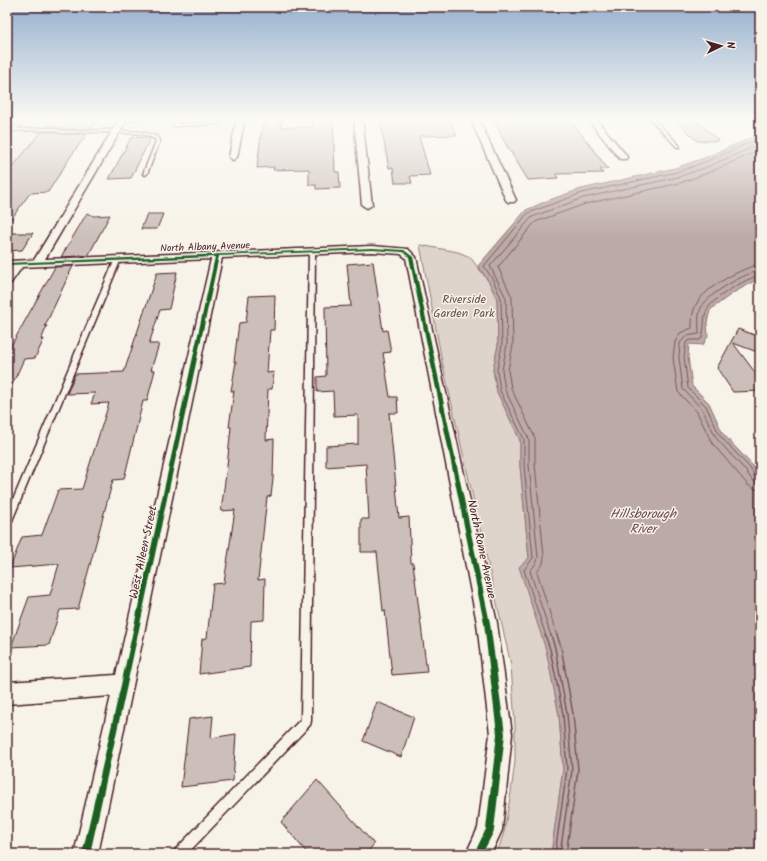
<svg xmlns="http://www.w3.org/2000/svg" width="767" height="861" viewBox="0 0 767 861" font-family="Kalam,sans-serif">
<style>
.built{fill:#eae3da}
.green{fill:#ded4cc;stroke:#947a7c}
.water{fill:#bcaaa7;stroke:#8e7275}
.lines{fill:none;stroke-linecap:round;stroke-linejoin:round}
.shore-far1{stroke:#78575d;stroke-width:1}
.shore{stroke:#78575d;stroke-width:1.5}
.building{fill:#ccbfb9;stroke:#4a1f2b}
.lane-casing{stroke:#4a1f2b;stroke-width:3}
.street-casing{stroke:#4a1f2b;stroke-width:3}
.lane{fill:#f7f3e8;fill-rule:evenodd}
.street{fill:#f7f3e8;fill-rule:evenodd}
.cycleway-casing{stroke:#f7f3e8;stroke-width:3}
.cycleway{fill:#1b5e20;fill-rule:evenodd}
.labels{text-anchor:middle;stroke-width:3;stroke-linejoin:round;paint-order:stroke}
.far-street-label{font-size:10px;fill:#4a1f2b;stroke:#f7f3e8}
.park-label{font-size:12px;fill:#6f4c53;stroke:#f7f3e8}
.street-label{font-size:12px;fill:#4a1f2b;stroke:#f7f3e8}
.water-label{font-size:13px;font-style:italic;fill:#6c4950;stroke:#f7f3e8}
</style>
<rect width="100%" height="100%" fill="#f7f3e8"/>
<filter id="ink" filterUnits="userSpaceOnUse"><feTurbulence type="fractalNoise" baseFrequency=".025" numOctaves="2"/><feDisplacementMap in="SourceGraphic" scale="8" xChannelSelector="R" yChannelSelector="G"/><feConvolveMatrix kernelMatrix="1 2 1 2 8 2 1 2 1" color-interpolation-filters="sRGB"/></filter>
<g filter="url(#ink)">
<path class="built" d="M12 118H119L113 127H53L7 188V123Z
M130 118H234L230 136H119Z"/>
<path class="green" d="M420 245 458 252 470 257 489 282 497 299 498 345 493 370 497 392 520 440V466L529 558 559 715 563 769 551 854H497L504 832 511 792 515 761V725L511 665 442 361Z"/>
<path class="water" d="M760 134V278L733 293 710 310 707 323 708 336 703 345 689 344 688 357 692 386 709 403 723 434 753 466 760 477V854H551L563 769 559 715 546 650 519 567 529 558 520 466V440L497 392 493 369 498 345 497 299 489 282 478 266 526 210 549 200 581 189 675 168 704 158Z"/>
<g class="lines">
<path class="shore-far1" d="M760 264C742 268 706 287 697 303 692 311 692 320 692 328L680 333 675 342 673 358 678 392 697 412 712 443 748 485 754 489 760 490
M760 270C744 274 711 292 702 306 697 314 699 325 699 334L686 336 680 343 679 358 683 389 702 409 717 439 746 471 752 480 760 484
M760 275C746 279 711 298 706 312 703 320 705 329 702 337L700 340H690L686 342 684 357 688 388 706 406 720 436 750 468 755 477 760 479
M546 636 524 570 533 558 524 465V439L500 391 497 370 502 345 501 298 493 280 484 266 528 213 582 193 677 172 705 162 760 138
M551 636 530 571 537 562 538 557 529 465V439L505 390 502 370 507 345 506 298 490 266 532 217 583 198 678 177 707 167 760 144
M557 636 537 572 543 564 544 556 535 465V438L511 388 508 370 513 345 512 297 498 267 535 222 585 204 680 183 710 172 760 150"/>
<path class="shore" d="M545 635 550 649 563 714 567 769 555 854
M551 635 555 648 567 714 572 770 560 854
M557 635 561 647 573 714 578 770 566 854"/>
</g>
<path class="building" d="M52 118H99L91 129H62L53 127H45Z
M493 118H569L608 169H600L603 173 556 174 558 178 528 180 504 141Z
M674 118H694L719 141H697Z
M313 119H333L335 172H339L340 188 316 189V185H309V169L273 170 274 167 257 168 261 134 264 120H282L280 127H313Z
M404 120H449L457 135 419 136 430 175 410 176 412 183H395L393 168H389L380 121Z
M41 132H53L62 134H87L71 156 48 192 30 193 7 225V174Z
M147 137 150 139 131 178 109 179 131 138Z
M87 213 94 216 110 215 88 256 79 255 78 256 61 257Z
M147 214H163L157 229H141Z
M13 233H33L22 250 7 251V243Z
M373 262 383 331 387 330 391 352 383 353 390 397H397L398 413H389L399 518 409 517 411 563H413L427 672 392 675 385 610 383 611 377 552H361V519H369L366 464 326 467V446L358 444V415L334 416 333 391 317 392V377L326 376 325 307 351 306 347 264Z
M73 266 45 326H47L41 340 44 339 35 358 24 359 7 396V353L55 267Z
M177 272 169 309 160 310 149 344H159L151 370H155L147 401H143L124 479 113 480 78 609 60 610 49 645 11 647 29 597 50 595 59 564 10 568 22 537 42 535 58 490 82 489 109 403 91 404 95 393 67 394 75 374 124 372 157 273Z
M275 295 274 330H270L267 373 274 372 272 389H268L266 440 274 439 273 479 271 496 267 497 258 580 265 579 264 620 251 621 250 667 199 674 202 639 207 638 213 584 224 583 235 510 221 511 227 466 231 427H229L234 391H231L236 362H234L239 323 246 322 249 296Z
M738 329 760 337V353L733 343 760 379V391L733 392 717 368Z
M377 702 414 717 401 757 363 741Z
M213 716 211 738 236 734 233 781 181 787 189 719Z
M317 780 374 844 366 854H308L281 822Z"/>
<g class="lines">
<defs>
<path id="lane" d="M23 118H27L17 129 53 128 62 131 108 130 143 132 158 137 160 141 147 174 145 175 143 174 156 141 155 139 143 134 108 132 62 133 53 130 7 131V129H13Z
M124 118H158L156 119 123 120Z
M175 118H179L177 124 219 122 221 123 219 124 175 126 173 125Z
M649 118H653L679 145V147H677Z
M312 249 315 251 311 721 310 725 187 854H173L175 850 301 719 309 251Z
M118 257 121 259 11 523 10 525 7 526V514L115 259Z"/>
<path id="street" d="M120 118H128L45 259 372 246 408 249 416 257 497 623 512 734 502 830 491 854H466L478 828 490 734 477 623 406 258 401 254 372 252 222 258 98 854H74L111 696 7 704V682L116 675 211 259 22 267 11 283 7 284V273L11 267H7V261L34 260Z
M237 118H245L237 157 233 160 229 157Z
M354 118H362L372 205 367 208 362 205Z
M470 118H478L516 200 514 202H508L506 200Z
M587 118H595L626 155 627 157 626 159H620Z"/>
</defs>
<use href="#lane" class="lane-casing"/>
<use href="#street" class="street-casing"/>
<use href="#lane" class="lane"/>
<use href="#street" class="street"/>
<defs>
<path id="cycleway" d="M372 248 404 250 413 257 490 623 505 734 494 830 493 833 482 854H474L486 829 497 734 484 623 409 257 403 252 372 250 219 256 127 685 90 854H82L121 685 215 257 7 265V263Z"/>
</defs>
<use href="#cycleway" class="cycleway-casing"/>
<use href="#cycleway" class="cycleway"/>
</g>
</g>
<linearGradient id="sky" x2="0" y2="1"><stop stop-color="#96b0ce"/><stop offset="0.5" stop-color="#fbfaf5"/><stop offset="1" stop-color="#fbfaf5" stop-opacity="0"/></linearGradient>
<rect width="767" height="238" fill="url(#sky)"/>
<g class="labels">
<g class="far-street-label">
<text transform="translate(205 246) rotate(-2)" y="4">North Albany Avenue</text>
</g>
<g class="park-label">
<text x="464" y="303">Riverside<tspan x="464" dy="14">Garden Park</tspan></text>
</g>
<g class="street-label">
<text transform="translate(482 549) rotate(78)" y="4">North Rome Avenue</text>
<text transform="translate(143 552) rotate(-78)" y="4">West Aileen Street</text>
</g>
<g class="water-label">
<text x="643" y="518">Hillsborough<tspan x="643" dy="15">River</tspan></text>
</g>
</g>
<rect width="767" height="861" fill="none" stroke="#f7f3e8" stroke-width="24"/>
<rect x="12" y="12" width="743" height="837" fill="none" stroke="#4a1f2b" stroke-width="1.5" filter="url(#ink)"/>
<g transform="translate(721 46) rotate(85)" stroke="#f7f3e8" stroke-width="3" paint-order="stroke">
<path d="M0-3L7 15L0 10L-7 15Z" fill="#4a1f2b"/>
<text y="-6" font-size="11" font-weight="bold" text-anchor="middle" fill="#4a1f2b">N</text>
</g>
</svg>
